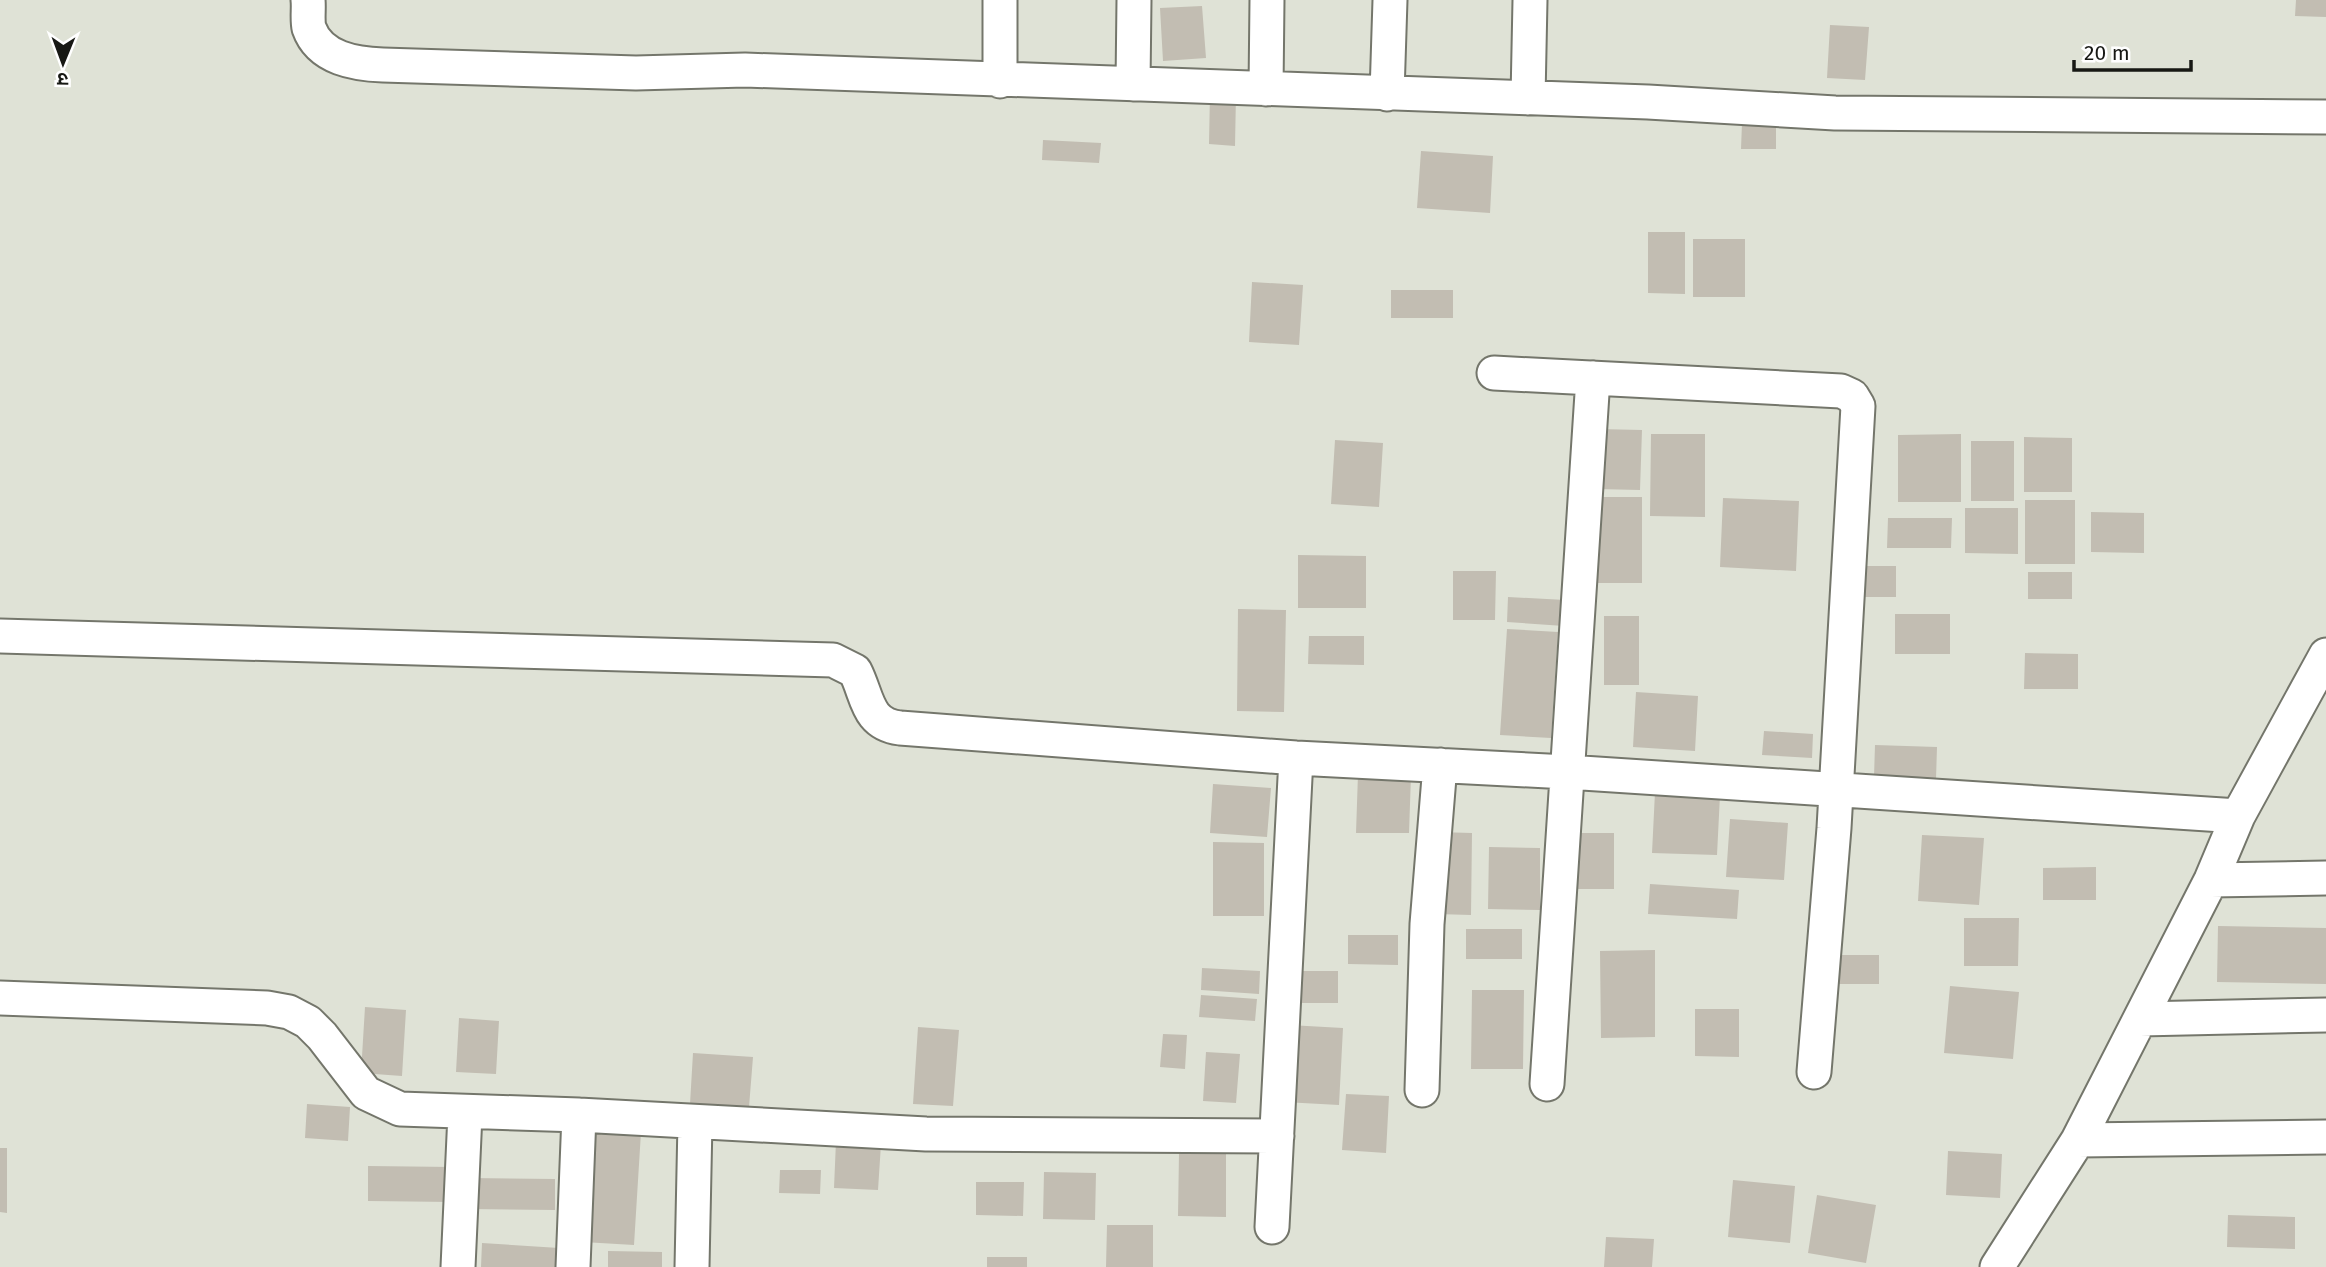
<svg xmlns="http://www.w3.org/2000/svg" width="2326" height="1267" viewBox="0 0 2326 1267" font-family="'Fira Sans','Noto Sans Devanagari',sans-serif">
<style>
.building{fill:#c2bdb2}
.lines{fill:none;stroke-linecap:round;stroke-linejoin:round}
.minor-casing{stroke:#74766b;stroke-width:37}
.minor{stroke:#fff;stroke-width:33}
</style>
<rect width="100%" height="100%" fill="#dfe2d6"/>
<path class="building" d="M2296 0H2326V17L2295 16Z
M1202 6 1206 58 1163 61 1160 8Z
M1830 25 1869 27 1865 80 1827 78Z
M1210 93 1236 94 1235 146 1209 144Z
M1742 123H1776V149H1741Z
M1043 140 1101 143 1099 163 1042 160Z
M1421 151 1493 156 1490 213 1417 208Z
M1648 232H1685V294L1648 293Z
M1693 239H1745V297H1693Z
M1252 282 1303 285 1299 345 1249 342Z
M1391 290H1453V318H1391Z
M1597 429 1642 430 1640 490 1596 489Z
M1651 434H1705V517L1650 516Z
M1961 434V502H1898V435Z
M2024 437 2072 438V492H2024Z
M1335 440 1383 443 1379 507 1331 504Z
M1971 441H2014V501H1971Z
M1592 497H1642V583H1592Z
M1723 498 1799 501 1796 571 1720 567Z
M2025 500H2075V564H2025Z
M1965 508H2018V554L1965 553Z
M2091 512 2144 513V553L2091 552Z
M1888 518H1952L1951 548H1887Z
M1298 555 1366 556V608H1298Z
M1857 566H1896V597H1857Z
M1453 571H1496L1495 620H1453Z
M2028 572H2072V599H2028Z
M1508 597 1565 600 1564 626 1507 622Z
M1238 609 1286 610 1284 712 1237 711Z
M1895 614H1950V654H1895Z
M1604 616H1639V685H1604Z
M1507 629 1558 632 1551 738 1500 735Z
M1309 636H1364V665L1308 664Z
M2025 653 2078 654V689H2024Z
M1636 692 1698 696 1695 751 1633 747Z
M1764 731 1813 734 1812 758 1762 755Z
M1875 745 1937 747 1936 779 1874 777Z
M1358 774 1411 775 1409 833H1356Z
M1213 784 1271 788 1267 837 1210 833Z
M1655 792 1720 795 1717 855 1652 853Z
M1730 819 1788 823 1784 880 1726 877Z
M1437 832 1472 833 1471 915 1436 914Z
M1567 833H1614V889H1567Z
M1922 835 1984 838 1979 905 1918 901Z
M1213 842 1264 843V916H1213Z
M1489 847 1540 848V910L1488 909Z
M2096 867V900H2043V868Z
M1650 884 1739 890 1737 919 1648 914Z
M1964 918H2019L2018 966H1964Z
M2218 926 2326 928V984L2217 982Z
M1466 929H1522V959H1466Z
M1348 935H1398V965L1348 964Z
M1655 950V1037L1601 1038 1600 951Z
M1837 955H1879V984H1836Z
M1202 968 1260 971 1259 994 1201 990Z
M1287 971H1338V1003H1287Z
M1950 986 2019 992 2013 1059 1944 1053Z
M1472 990H1524L1523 1069H1471Z
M1201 995 1257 999 1255 1021 1199 1017Z
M365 1007 406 1010 402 1076 361 1073Z
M1695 1009H1739V1057L1695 1056Z
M459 1018 499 1021 496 1074 456 1072Z
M1289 1025 1343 1028 1339 1105 1284 1102Z
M918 1027 959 1030 953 1106 913 1104Z
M1163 1034 1187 1035 1185 1069 1160 1067Z
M1206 1052 1240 1054 1236 1103 1203 1101Z
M693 1053 753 1057 749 1107 690 1104Z
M1346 1094 1389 1096 1386 1153 1342 1150Z
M307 1104 350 1107 348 1141 305 1138Z
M590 1130 641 1132 634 1245 583 1242Z
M836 1141 881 1144 878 1190 834 1188Z
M0 1148H7V1213L0 1212Z
M1948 1151 2002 1154 2000 1198 1946 1195Z
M1179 1153 1226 1154V1217L1178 1216Z
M368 1166 453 1167 452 1202 368 1201Z
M780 1170H821L820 1194 779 1193Z
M1044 1172 1096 1173 1095 1220 1043 1219Z
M469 1178 555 1179V1210L469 1209Z
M1733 1180 1795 1186 1790 1243 1728 1237Z
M976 1182H1024L1023 1216 976 1215Z
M1817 1195 1876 1205 1866 1263 1808 1253Z
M2228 1215 2295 1217V1249L2227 1247Z
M1107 1225H1153V1267H1106Z
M1606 1237 1654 1239 1652 1267H1604Z
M482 1243 559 1248 558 1267H481Z
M608 1251 662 1252V1267H608Z
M987 1257H1027V1267H987Z"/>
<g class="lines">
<defs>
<path id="minor" d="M308 0C309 8 307 20 309 28 320 59 356 64 383 65L636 73 745 70 1648 102 1835 113 2326 117
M1000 0V81
M1133 84 1134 0
M1266 89 1267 0
M1387 94 1390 0
M1528 98 1530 0
M1494 373 1841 391 1852 396 1858 406 1834 828 1814 1072
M0 636 833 660 855 671C868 696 866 724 900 728L1296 758 1567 772 2238 816
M2211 880 2326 878
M0 998 267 1008 289 1012 308 1022 322 1036 366 1093 400 1109 579 1115 926 1134 1277 1136
M2140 1019 2326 1015
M1547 1084 1593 378
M1422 1090 1427 924 1440 765
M2078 1140 2326 1137
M1272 1227 1296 758
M458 1267 465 1114
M573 1267 579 1115
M692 1267 695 1122
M1997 1267 2078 1140 2211 880 2238 816 2326 655"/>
</defs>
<use href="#minor" class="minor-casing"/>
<use href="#minor" class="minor"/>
</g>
<g transform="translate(63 63) rotate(181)" stroke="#ffffff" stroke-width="5" paint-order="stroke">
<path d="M0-5L12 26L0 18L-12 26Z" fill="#171814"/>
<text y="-10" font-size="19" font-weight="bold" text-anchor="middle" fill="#171814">उ</text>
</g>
<path d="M2074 60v10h117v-10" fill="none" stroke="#171814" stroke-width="3.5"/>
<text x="2084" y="60" font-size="21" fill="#171814" stroke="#ffffff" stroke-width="5" paint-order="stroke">20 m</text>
</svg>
